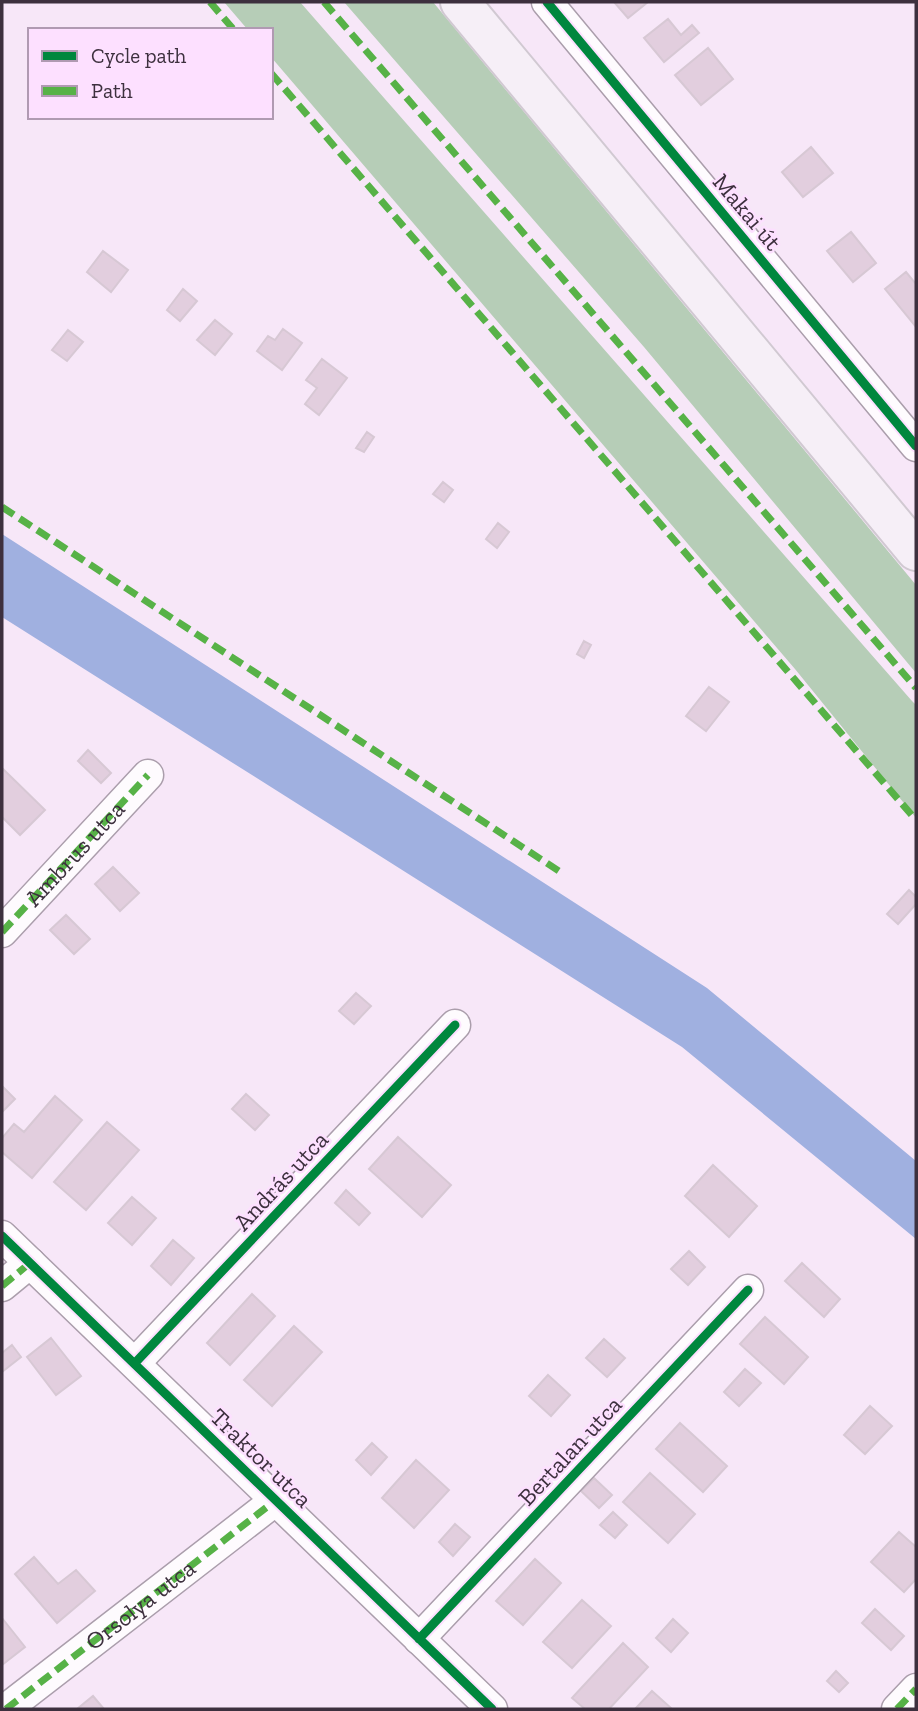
<svg xmlns="http://www.w3.org/2000/svg" width="918" height="1711" viewBox="0 0 918 1711" font-family="'Zilla Slab',serif">
<style>
.forest{fill:#b6cdb7}
.water{fill:#a0b0e0}
.building{fill:#e2cede;stroke:#d7c8d4;stroke-width:2}
.lines{fill:none;stroke-linecap:round;stroke-linejoin:round}
.minor-casing{stroke:#ab9eac;stroke-width:33}
.primary-casing{stroke:#d1c9d2;stroke-width:42}
.minor{stroke:#fefbfe;stroke-width:30}
.primary{stroke:#f6eff7;stroke-width:38}
.quiet{stroke:#57b247;stroke-width:7;stroke-dasharray:14 7;stroke-linecap:butt}
.cycleway-casing{stroke:#fde0ff;stroke-width:13}
.cycleway{stroke:#00873e;stroke-width:9}
.labels{text-anchor:middle;stroke-width:5;stroke-linejoin:round;paint-order:stroke}
.street-label{font-size:24px;fill:#3d303e;stroke:#fde0ff}
</style>
<rect width="100%" height="100%" fill="#f7e7f8"/>
<path class="forest" d="M224 2H300L912 701 916 705V818L795 669 271 57V30H248Z
M344 2H433L916 585V673L644 347Z"/>
<path class="water" d="M2 534 707 988 916 1161V1239L682 1047 2 617Z"/>
<path class="building" d="M614 2H648L628 18Z
M668 19 681 35 692 25 699 33 664 62 644 38Z
M708 48 733 79 701 105 675 75Z
M811 147 833 173 803 197 782 172Z
M851 232 876 263 853 282 827 251Z
M103 251 128 270 111 292 87 272Z
M906 272 916 284V327L885 289Z
M183 289 197 301 180 321 167 310Z
M215 320 232 334 215 355 197 340Z
M283 329 302 343 282 370 257 351 268 336 275 340Z
M68 330 83 342 67 361 52 350Z
M322 359 347 378 319 415 305 404 317 388 306 380Z
M367 432 374 437 364 452 356 448Z
M443 482 453 490 444 502 433 494Z
M498 523 509 532 497 548 486 539Z
M584 641 591 645 584 658 577 654Z
M709 687 729 702 706 731 686 716Z
M88 750 111 773 101 783 78 761Z
M2 768 45 810 20 835 2 817Z
M113 867 139 893 120 911 95 884Z
M909 890 916 897V904L898 924 887 914Z
M66 915 90 939 74 954 50 930Z
M356 993 371 1006 354 1024 339 1011Z
M2 1086 15 1099 2 1112Z
M246 1094 269 1115 255 1130 232 1109Z
M55 1096 82 1120 32 1178 2 1152V1138L14 1124 24 1132Z
M107 1122 139 1150 86 1210 54 1182Z
M398 1137 451 1185 422 1217 369 1169Z
M713 1165 757 1206 729 1237 685 1196Z
M346 1190 370 1213 359 1225 335 1203Z
M132 1197 156 1218 132 1245 108 1223Z
M173 1240 194 1258 171 1285 151 1266Z
M689 1251 705 1267 688 1285 671 1269Z
M802 1263 840 1299 824 1317 785 1281Z
M252 1294 275 1316 230 1365 207 1343Z
M765 1317 808 1357 784 1384 740 1344Z
M294 1326 322 1352 272 1406 244 1380Z
M51 1338 81 1376 56 1395 27 1357Z
M604 1339 625 1358 607 1377 586 1358Z
M12 1345 21 1357 2 1372V1353Z
M745 1369 761 1383 739 1406 724 1392Z
M548 1375 570 1395 551 1416 529 1396Z
M870 1406 892 1426 865 1454 844 1435Z
M680 1423 727 1466 703 1492 656 1449Z
M372 1443 387 1457 371 1475 356 1460Z
M416 1460 449 1490 414 1528 382 1498Z
M650 1473 695 1514 668 1543 623 1502Z
M594 1478 612 1495 599 1508 581 1491Z
M613 1512 627 1525 615 1538 600 1525Z
M455 1524 470 1537 453 1556 439 1542Z
M899 1532 916 1547V1579L904 1592 871 1562Z
M34 1557 58 1584 76 1570 95 1591 57 1623 15 1574Z
M535 1559 561 1583 523 1625 496 1601Z
M582 1600 611 1626 572 1668 543 1642Z
M875 1609 904 1636 891 1650 862 1623Z
M2 1618 25 1647 2 1665Z
M673 1619 688 1633 671 1652 656 1638Z
M623 1643 648 1667 609 1709H585L572 1698Z
M836 1671 848 1683 839 1692 827 1681Z
M652 1691 672 1709H635Z
M93 1696 104 1709H77Z"/>
<g class="lines">
<defs>
<g id="minor">
<path d="M547 2 916 446"/>
<path id="s1" d="M2 932 148 775"/>
<path d="M2 1236 492 1709"/>
<path d="M2 1286 30 1263"/>
<path d="M135 1363 455 1025"/>
<path d="M419 1639 748 1290"/>
<path id="s2" d="M6 1709 276 1500"/>
<path d="M897 1709 916 1689"/>
</g>
<path id="primary" d="M460 2 916 551"/>
</defs>
<use href="#minor" class="minor-casing"/>
<use href="#primary" class="primary-casing"/>
<use href="#minor" class="minor"/>
<use href="#primary" class="primary"/>
<path class="quiet" d="M210 2 234 30
M324 2 916 688
M271 73 916 820
M2 507 562 873
M2 932 148 775
M2 1286 30 1263
M6 1709 276 1500
M897 1709 916 1689"/>
<defs>
<path id="cycleway" d="M547 2 916 446
M2 1236 492 1709
M135 1363 455 1025
M419 1639 748 1290"/>
</defs>
<use href="#cycleway" class="cycleway-casing"/>
<use href="#cycleway" class="cycleway"/>
</g>
<g class="labels">
<g class="street-label">
<text transform="translate(747 212) rotate(50)" y="8">Makai út</text>
<text dy="8" stroke="none"><textPath href="#s1" startOffset="107">Ambrus utca</textPath></text>
<text transform="translate(281 1181) rotate(-47)" y="8">András utca</text>
<text transform="translate(570 1451) rotate(-47)" y="8">Bertalan utca</text>
<text transform="translate(261 1458) rotate(44)" y="8">Traktor utca</text>
<text dy="8" stroke="none"><textPath href="#s2" startOffset="170">Orsolya utca</textPath></text>
</g>
</g>
<rect width="918" height="1711" fill="none" stroke="#3d303e" stroke-width="7"/>
<rect x="28" y="28" width="245" height="91" fill="#fde0ff" stroke="#b09ab2" stroke-width="2"/>
<rect x="42" y="51" width="35" height="10" fill="#00873e" stroke="#b09ab2" stroke-width="2"/>
<text x="91" y="63" font-size="21" fill="#3d303e">Cycle path</text>
<rect x="42" y="86" width="35" height="10" fill="#57b247" stroke="#b09ab2" stroke-width="2"/>
<text x="91" y="98" font-size="21" fill="#3d303e">Path</text>
</svg>
